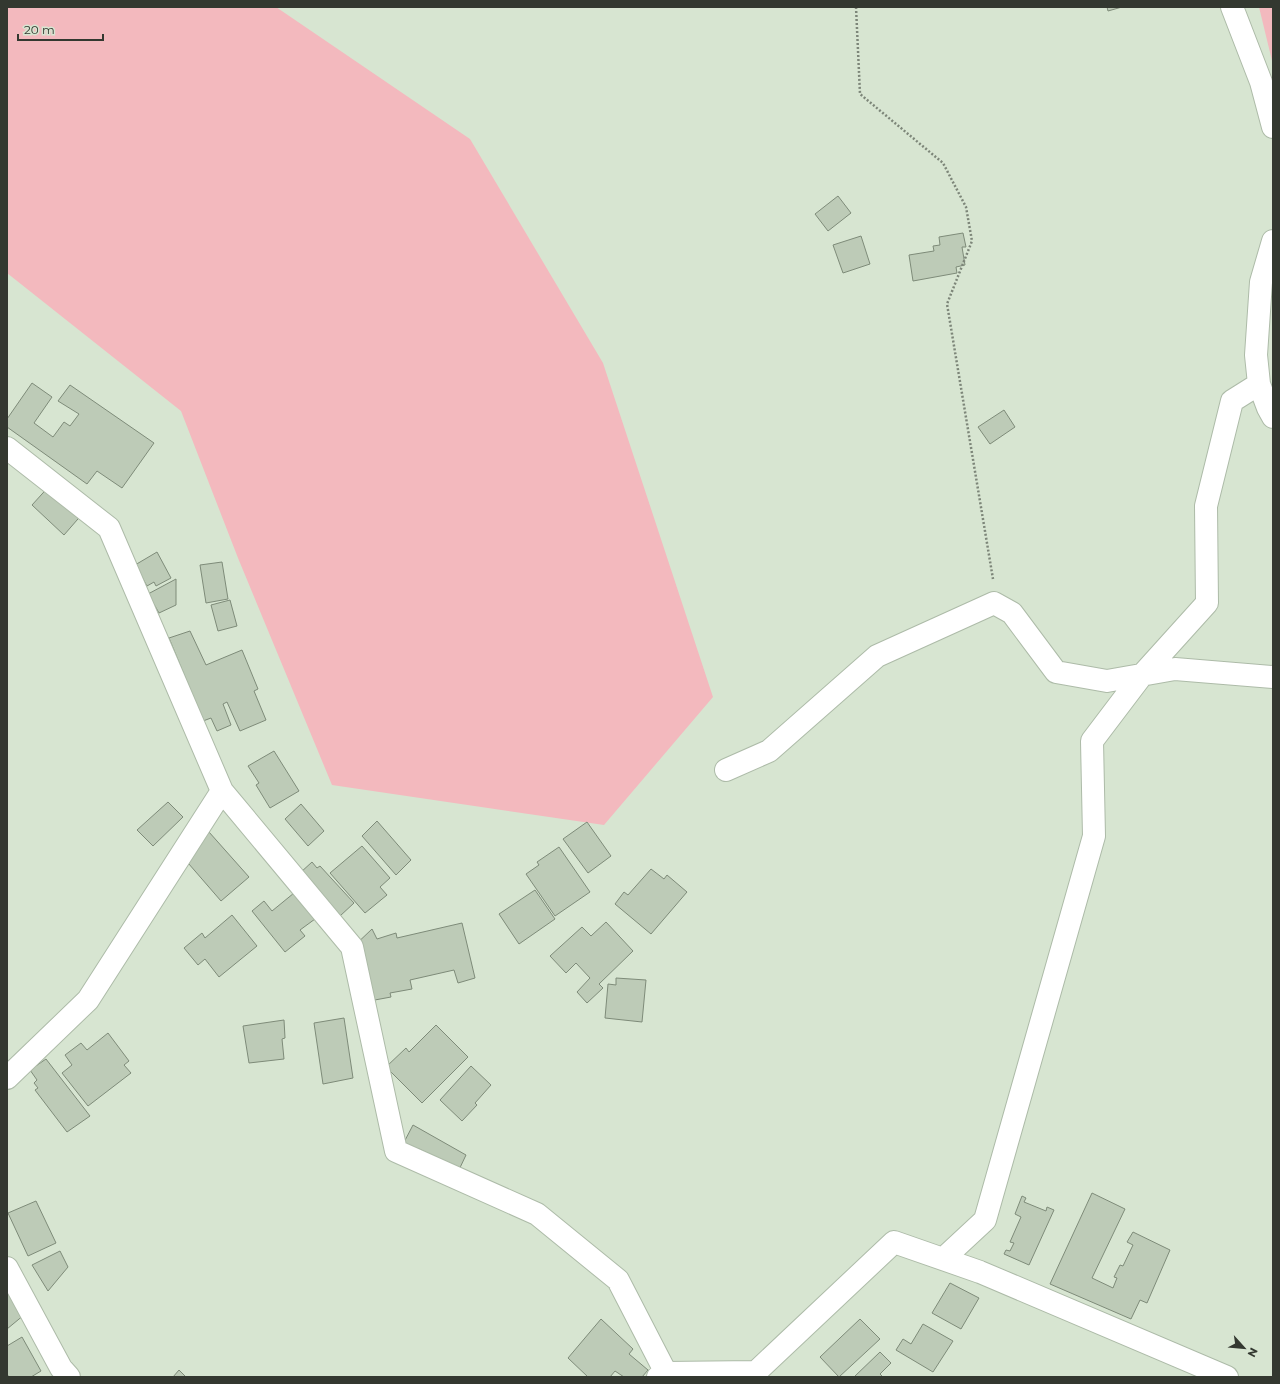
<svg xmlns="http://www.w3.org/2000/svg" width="1280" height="1384" viewBox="0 0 1280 1384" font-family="Montserrat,sans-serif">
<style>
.green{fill:#f3b9be}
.building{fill:#bdcbb7;stroke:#7e8b79}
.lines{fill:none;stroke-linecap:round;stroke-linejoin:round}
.minor-casing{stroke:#adbba8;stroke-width:24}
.path{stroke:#7d8679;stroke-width:2.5;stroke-dasharray:2 2;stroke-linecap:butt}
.minor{stroke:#fff;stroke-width:22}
</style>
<rect width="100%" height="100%" fill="#d7e5d1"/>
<path class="green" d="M7 7H276L470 139 603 363 713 697 604 825 332 785 238 558 181 411 7 273Z
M1259 7H1273V65Z"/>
<path class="building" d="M1107 7H1122L1108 11Z
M838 196 851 213 828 231 815 214Z
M963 233 966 247H962L965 265 956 267 957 273 913 281 909 255 934 251 933 246 940 245 939 237Z
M861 236 870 264 843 273 833 245Z
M32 383 52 397 34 423 53 437 64 422 70 426 79 414 58 401 70 385 154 443 122 488 97 471 87 484 7 427V419Z
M1004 410 1015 427 990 444 978 427Z
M52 483 84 512 64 535 32 505Z
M157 552 171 578 156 586 154 582 147 586 135 565Z
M222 562 228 599 206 603 200 565Z
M176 579V605L159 613 148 594Z
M230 600 237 626 218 631 211 605Z
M190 631 206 665 242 650 258 689 254 691 266 720 240 731 227 702 223 704 231 725 217 731 211 718 203 721 169 638Z
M274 751 299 791 270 808 256 785 259 783 248 766Z
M168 802 183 817 153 846 137 830Z
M301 804 324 831 308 846 285 819Z
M377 821 411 860 396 875 362 836Z
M587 822 611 856 588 873 563 839Z
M209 832 249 877 221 901 182 856Z
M362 846 390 878 380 887 387 895 365 913 330 873Z
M559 847 590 892 555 916 526 874 539 865 537 862Z
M312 862 317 868 320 866 354 903 340 916 300 873Z
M651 869 664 879 667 875 687 892 651 934 615 904 624 892 628 895Z
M535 890 555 919 519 944 499 914Z
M294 893 315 919 300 930 305 936 285 952 252 911 264 901 272 911Z
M232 915 257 946 219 977 205 959 198 965 184 948 202 933 205 938Z
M606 922 633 951 599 984 603 988 587 1003 577 992 590 978 576 963 566 973 550 956 582 927 591 936Z
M462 923 475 978 458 983 454 970 410 980 412 989 390 993 391 997 364 1002 352 948 372 929 377 939 396 933 397 938Z
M616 978 646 980 642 1022 605 1018 608 984 616 985Z
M344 1018 353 1078 323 1084 314 1023Z
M284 1020 285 1038 282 1039 284 1059 249 1063 243 1026Z
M436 1025 468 1057 422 1103 386 1067 406 1048 409 1052Z
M108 1033 129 1061 124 1065 131 1073 88 1106 62 1073 72 1065 65 1055 81 1043 87 1050Z
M46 1059 90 1116 67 1132 35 1090 38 1088 34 1083 37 1080 30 1070Z
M471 1066 491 1085 475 1103 477 1105 462 1121 440 1100Z
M413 1125 466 1155 457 1174 436 1157 419 1149 416 1155 401 1148Z
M1092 1193 1125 1209 1092 1278 1113 1288 1117 1278 1114 1277 1120 1265 1123 1266 1133 1245 1127 1242 1133 1232 1170 1250 1147 1303 1140 1300 1131 1319 1050 1284Z
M1022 1196 1026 1198 1024 1202 1046 1211 1047 1207 1054 1210 1029 1265 1004 1254 1006 1250 1010 1251 1014 1243 1010 1242 1021 1217 1015 1214Z
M36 1201 56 1243 28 1256 8 1213Z
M60 1251 68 1267 48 1291 32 1265Z
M7 1260 36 1305 7 1329Z
M950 1283 979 1298 961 1329 932 1313Z
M601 1319 633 1349 629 1354 648 1370 642 1377H624L615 1371 610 1377H588L568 1358Z
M860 1319 880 1339 839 1377 820 1357Z
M923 1324 953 1341 933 1372 896 1350 903 1339 911 1344Z
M22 1337 41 1371 31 1377H9L7 1374V1346Z
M880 1352 891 1363 880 1374 883 1377H854Z
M179 1370 186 1377H173Z"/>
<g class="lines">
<defs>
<path id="minor" d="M1232 7 1261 82 1273 127
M1273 241 1261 282 1256 355 1259 384 1268 408 1273 417
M7 448 109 528 222 791 352 947 396 1151 537 1214 618 1280 666 1373
M726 770 769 751 877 656 994 603 1012 613 1056 672 1107 681 1175 669 1273 677
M7 1078 88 1000 222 791
M943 1259 985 1220 1094 836 1092 741 1142 675 1207 603 1206 506 1232 401 1259 384
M7 1268 61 1368 69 1377
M658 1377 666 1373 756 1372 894 1242 980 1272 1227 1377"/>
</defs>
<use href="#minor" class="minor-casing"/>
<path class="path" d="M856 7 860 94 943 163 966 207 972 241 947 304 993 579"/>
<use href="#minor" class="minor"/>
</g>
<rect width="1280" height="1384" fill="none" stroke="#333830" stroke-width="16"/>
<g transform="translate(1244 1348) rotate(117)" stroke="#d7e5d1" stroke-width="3" paint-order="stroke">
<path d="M0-3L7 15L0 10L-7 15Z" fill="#333830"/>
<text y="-6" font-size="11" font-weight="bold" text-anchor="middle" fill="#333830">N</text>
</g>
<path d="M18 34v6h85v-6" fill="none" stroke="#333830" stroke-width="2"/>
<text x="24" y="34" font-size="12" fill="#333830" stroke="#d7e5d1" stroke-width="3" paint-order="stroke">20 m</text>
</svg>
